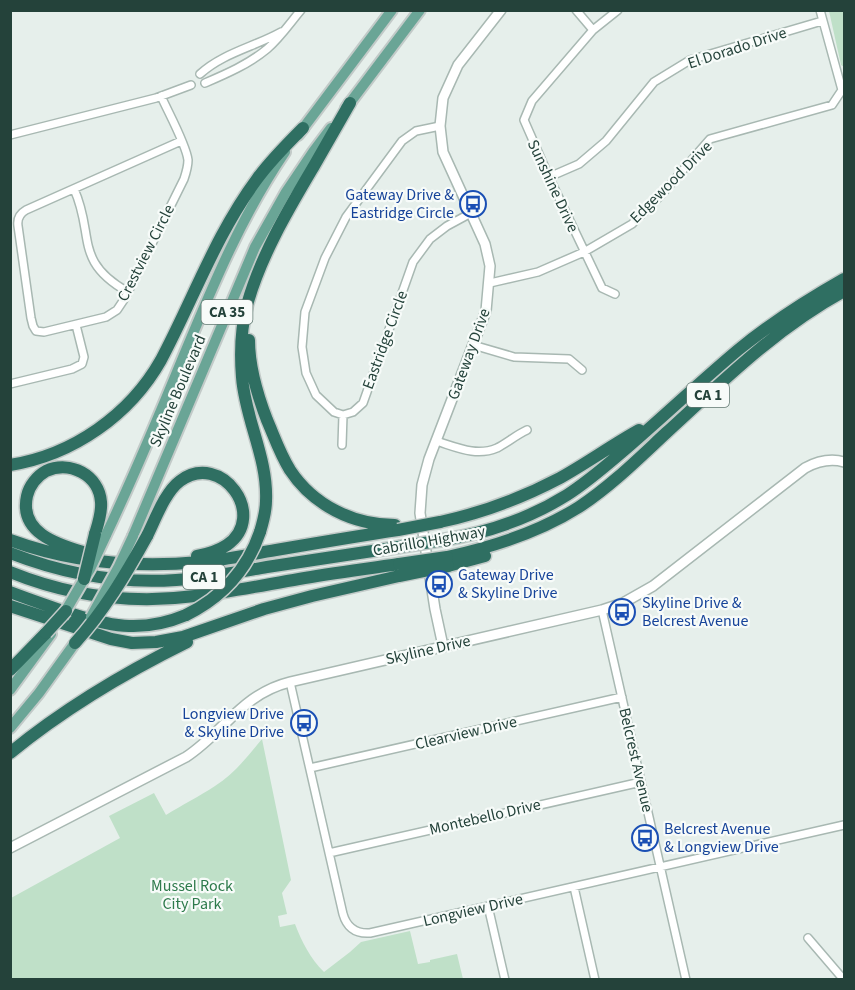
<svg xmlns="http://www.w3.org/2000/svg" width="855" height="990" font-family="'Source Sans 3',sans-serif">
  <rect width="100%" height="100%" fill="#e6efeb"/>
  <path fill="#bfe0c8" d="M829,11H844V67L841,65Z
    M262,739L291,880L282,893L287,914L278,916L280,927L295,924C302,942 310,958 324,972L350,952L361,942L410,931L418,964L430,962V960L457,954L463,979H11V898L120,838L109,816L154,793L166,815C182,805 200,796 215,786C234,774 248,756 262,739Z"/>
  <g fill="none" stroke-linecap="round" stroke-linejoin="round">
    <defs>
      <path id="minor" d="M576,10L593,30
        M200,74C223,53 254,47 281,32
        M205,83C226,74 249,64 267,49C280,38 290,23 301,10
        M161,96C168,112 186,144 188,160C188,167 186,173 184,179L125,298L117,310L106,317L44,332L36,331L33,326L31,318L18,226C17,219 19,214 26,210L181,141
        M440,126L416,131L402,141L346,217L325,258L305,312L302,347L306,373L316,395L334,412L343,415L353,412L363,403L413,262L430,239L447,226L471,213
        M10,135L156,98L191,85
        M549,177L579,164L606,141L654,82L690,60L822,21
        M74,189C95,235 73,261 128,292
        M490,283L538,272L584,252L632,224L662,194L710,139L832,105L842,90L820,10
        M615,294L602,288L549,177L524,120L532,101L593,30L618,10
        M473,345L514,357L569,359L582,370
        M10,384L72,369L82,364L84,357L76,325
        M436,441C456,447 476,457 497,448C507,443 516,435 527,430
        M342,445L343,415
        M602,610L686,980
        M290,682L343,914C347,928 356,934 370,933L844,825
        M310,768L622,697
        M329,853L641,782
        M574,887L595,980
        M488,906L505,980
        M808,938L844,980"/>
      <path id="tertiary" d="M443,646L435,609L420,513L422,485L429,459L486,311L490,266L485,244L443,152L440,126L443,98L458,65L501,10
        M10,848L186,757C225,731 242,694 290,682L602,610L623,603L653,586L805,468C818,461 830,458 844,462"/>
      <path id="primary" d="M346,108L420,10
        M298,135L392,10
        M106,535C134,476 159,416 184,355C213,285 242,215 285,152
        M133,536L255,247L286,192L313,152L331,128
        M10,690L51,634
        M10,728L39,693L75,643"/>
      <path id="motorway" d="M249,340C249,368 257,394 267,420C274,436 280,454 290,470C313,505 353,525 395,525
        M10,465C73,455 130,415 161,360C193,300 216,234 257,179C270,161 287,144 303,128
        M440,522C482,513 522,498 560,478C587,463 612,445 639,430
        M260,532C263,522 266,512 266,501C268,458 245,419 242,377C240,353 241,328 247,305C261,255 288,210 314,166C326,145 338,124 350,103
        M147,536C155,520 165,492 180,481C221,450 269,516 227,545C218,551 208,554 197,556
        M10,540C70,562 136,568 200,562C225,560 251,554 276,550C317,543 358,536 398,530
        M443,540C487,533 530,518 567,495C589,481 608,464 628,447C665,415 701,381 738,350C771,323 807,300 844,279
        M83,552C56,544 19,532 27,496C29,486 37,476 46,471C70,460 99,475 101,502C102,513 98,524 95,534
        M10,553C64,574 119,584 176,580C207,578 237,572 267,567C311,560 355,554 399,547
        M447,557C493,547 538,533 579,507C611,486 638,459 666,433C724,380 775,329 844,291
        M448,566L485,556
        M10,572C69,596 133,604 195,596C230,592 264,585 299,579C332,573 366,569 399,564
        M10,592C28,599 46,605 63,611C107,626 141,634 186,615
        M10,606L111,639L132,643L156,642L183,637L264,609L312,596L399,576
        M10,670L46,633
        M10,753C65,708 124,673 187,642"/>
    </defs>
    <use href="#minor" stroke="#a8b8b2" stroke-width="10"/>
    <use href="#tertiary" stroke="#a8b8b2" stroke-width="12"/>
    <use href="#primary" stroke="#c2cac8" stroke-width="14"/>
    <use href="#motorway" stroke="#c2cac8" stroke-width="15"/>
    <use href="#minor" stroke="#fff" stroke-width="7"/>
    <use href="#tertiary" stroke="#fff" stroke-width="9"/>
    <use href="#primary" stroke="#6aa596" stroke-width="10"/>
    <use href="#motorway" stroke="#2f6f62" stroke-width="12"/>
    <defs>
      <path id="primary-bridge" d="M62,617L90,569L106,535
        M91,617L118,568L133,536"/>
      <path id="motorway-bridge" d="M398,530L440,522
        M399,547L443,540
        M399,564L447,557
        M399,576L448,566
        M84,579L95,534
        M186,615C221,598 247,570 260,532
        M46,633L66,611
        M75,643C104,611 126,574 147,536"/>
    </defs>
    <use href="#primary-bridge" stroke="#c2cac8" stroke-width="14" stroke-linecap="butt"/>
    <use href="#motorway-bridge" stroke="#c2cac8" stroke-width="15" stroke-linecap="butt"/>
    <use href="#primary-bridge" stroke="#6aa596" stroke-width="10"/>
    <use href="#motorway-bridge" stroke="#2f6f62" stroke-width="12"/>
  </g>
  <defs>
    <symbol id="bus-ring" viewBox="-11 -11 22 22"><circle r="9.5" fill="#f7fbf9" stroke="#1a4fb4" stroke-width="1.5"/><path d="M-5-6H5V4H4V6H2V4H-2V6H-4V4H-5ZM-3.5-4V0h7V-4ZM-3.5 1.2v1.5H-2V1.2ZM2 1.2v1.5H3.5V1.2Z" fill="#1a4fb4"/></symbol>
  </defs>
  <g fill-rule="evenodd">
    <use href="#bus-ring" x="458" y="189" width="30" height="30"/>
    <use href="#bus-ring" x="424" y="569" width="30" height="30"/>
    <use href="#bus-ring" x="607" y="597" width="30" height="30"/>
    <use href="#bus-ring" x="289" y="708" width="30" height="30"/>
    <use href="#bus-ring" x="630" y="823" width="30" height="30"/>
  </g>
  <g text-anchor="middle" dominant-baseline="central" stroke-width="4.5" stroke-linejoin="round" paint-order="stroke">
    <g fill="#f7fbf9" stroke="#637a73" stroke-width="1.5">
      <rect x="201.5" y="300" width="51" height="24" rx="4.5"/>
      <rect x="687" y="383" width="42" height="24" rx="4.5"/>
      <rect x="183" y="565" width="42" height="24" rx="4.5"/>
    </g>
    <g font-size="15" font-weight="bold" fill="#24423a">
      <text x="227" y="312">CA 35</text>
      <text x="708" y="395">CA 1</text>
      <text x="204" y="577">CA 1</text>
    </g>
    <g font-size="16" fill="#24423a" stroke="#f7fbf9">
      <text transform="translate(737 48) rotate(-18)">El Dorado Drive</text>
      <text transform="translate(671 182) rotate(-45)">Edgewood Drive</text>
      <text transform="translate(553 186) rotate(65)">Sunshine Drive</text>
      <text transform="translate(146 253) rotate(-63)">Crestview Circle</text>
      <text transform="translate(385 340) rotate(-70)">Eastridge Circle</text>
      <text transform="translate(469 354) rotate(-70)">Gateway Drive</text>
      <text transform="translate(178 391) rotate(-67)">Skyline Boulevard</text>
      <text transform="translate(429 541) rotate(-10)">Cabrillo Highway</text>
      <text transform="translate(428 650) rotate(-13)">Skyline Drive</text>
      <text transform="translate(466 733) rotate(-13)">Clearview Drive</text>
      <text transform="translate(636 760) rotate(77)">Belcrest Avenue</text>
      <text transform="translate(485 817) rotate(-13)">Montebello Drive</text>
      <text transform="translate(473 910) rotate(-13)">Longview Drive</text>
    </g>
    <g font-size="16" fill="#164399" stroke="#f7fbf9" text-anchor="start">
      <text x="454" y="195" text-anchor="end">Gateway Drive &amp;<tspan x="454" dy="18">Eastridge Circle</tspan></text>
      <text x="458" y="575">Gateway Drive<tspan x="458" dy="18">&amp; Skyline Drive</tspan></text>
      <text x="642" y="603">Skyline Drive &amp;<tspan x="642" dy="18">Belcrest Avenue</tspan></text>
      <text x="284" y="714" text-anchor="end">Longview Drive<tspan x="284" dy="18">&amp; Skyline Drive</tspan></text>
      <text x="664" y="829">Belcrest Avenue<tspan x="664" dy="18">&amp; Longview Drive</tspan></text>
    </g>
    <g font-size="16" fill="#2d7a4b" stroke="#f7fbf9">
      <text x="192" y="886">Mussel Rock<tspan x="192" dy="18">City Park</tspan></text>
    </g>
  </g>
  <rect width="855" height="990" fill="none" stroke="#24423a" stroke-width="24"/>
</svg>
